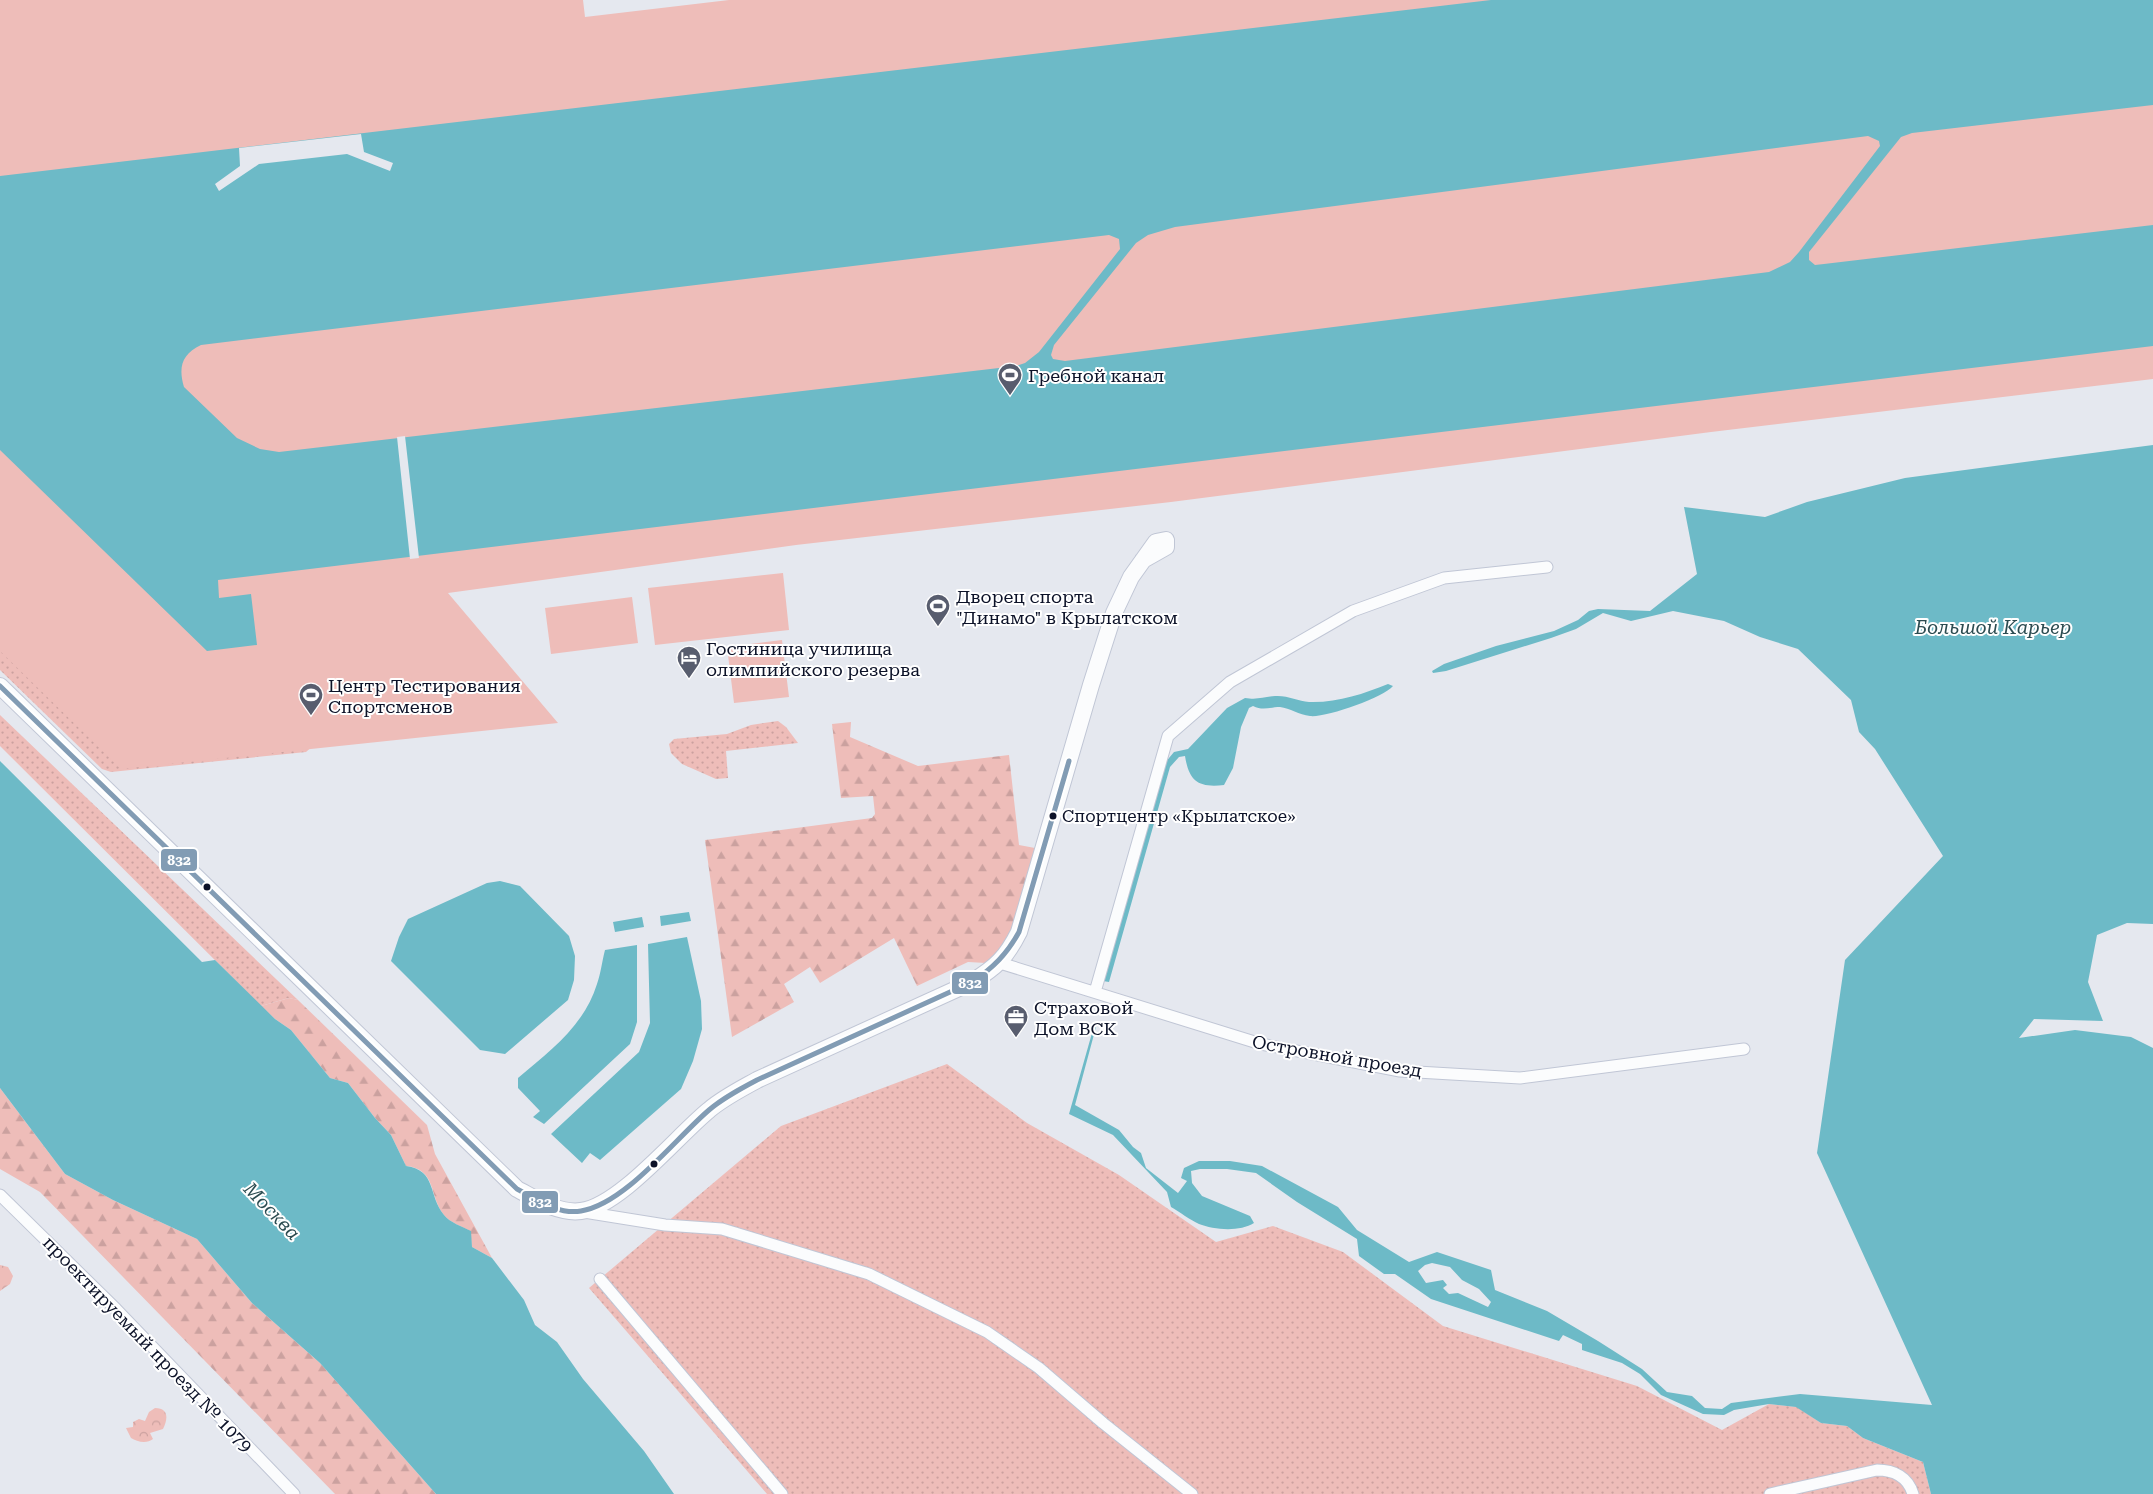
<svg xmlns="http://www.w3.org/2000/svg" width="2153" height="1494" font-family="'Roboto Serif',serif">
  <defs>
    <pattern id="grass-dots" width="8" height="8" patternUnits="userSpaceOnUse" patternTransform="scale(1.25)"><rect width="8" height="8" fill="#eebdb9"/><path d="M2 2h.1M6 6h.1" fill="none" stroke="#cba19f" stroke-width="1.8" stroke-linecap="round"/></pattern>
    <pattern id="forest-firs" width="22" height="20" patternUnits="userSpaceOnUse" patternTransform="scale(1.25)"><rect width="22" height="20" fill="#eebdb9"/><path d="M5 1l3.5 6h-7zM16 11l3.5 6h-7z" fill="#cba19f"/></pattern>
    <pattern id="park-crowns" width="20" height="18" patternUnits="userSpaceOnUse" patternTransform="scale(1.25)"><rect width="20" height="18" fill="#eebdb9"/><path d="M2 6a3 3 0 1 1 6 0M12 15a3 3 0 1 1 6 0" fill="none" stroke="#cba19f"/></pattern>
  </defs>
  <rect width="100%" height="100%" fill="#e5e8ef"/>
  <path fill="url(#grass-dots)" d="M0,595L315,744L306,752L111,772L102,769L0,670Z
    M0,715L298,1000L289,998L261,1006L0,746Z
    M778,721L786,727L798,743L726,751L728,778L716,779L682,764L671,753L669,744L674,739L727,734L751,725Z
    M947,1064L1027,1123L1119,1175L1216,1242L1273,1226L1343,1252L1443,1326L1637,1386L1722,1430L1769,1404L1797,1407L1821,1423L1847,1426L1863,1438L1923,1462L1931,1494H767L589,1288L781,1126Z"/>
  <path fill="url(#forest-firs)" d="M851,722L850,737L918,766L1009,755L1019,845L1035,848L1011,933L998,953L986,963L968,962L917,986L894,938L820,983L810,967L784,984L794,1002L732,1037L705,840L872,818L875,814L873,796L841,798L832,724Z
    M289,998L298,1000L427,1125L435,1154L492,1258L472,1247L470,1231C463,1227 449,1222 444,1215C429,1197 437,1169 406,1166L391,1135L375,1118L348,1083L330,1078L291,1030L275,1019L261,1006Z
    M0,1088L65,1174L113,1200L197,1239L252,1303L320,1363L436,1494H335L40,1192L0,1169Z"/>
  <path fill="url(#park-crowns)" d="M0,1265L8,1267L13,1276L10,1284L0,1291Z
    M155,1408C169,1408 168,1419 163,1429L150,1433L153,1439C147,1444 137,1442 131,1438L126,1428L133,1427V1422L139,1419L145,1421L149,1412Z"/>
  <path fill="#eebdb9" d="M0,0H583L585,17L729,0H2153V379L1711,432L1171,502L796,545L448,593L558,723L121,769L0,651Z
    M783,573L789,630L655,645L648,588Z
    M632,597L638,643L551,654L545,608Z
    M782,640L789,697L734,703L727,647Z"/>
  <path fill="#6dbac7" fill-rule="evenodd" d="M1491,0H2153V105L1912,133L1901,137L1809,252V260L1815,265L1824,264L2153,225V346L218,580L219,598L251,594L257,645L207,651L0,450V176ZM1868,136L1879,141L1880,146L1799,252L1790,262L1769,272L1065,361L1053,359L1051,355L1054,345L1136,243L1148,235L1175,227ZM1109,235L1119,239L1120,249L1039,352L1025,363L1016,366L279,452L260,449L237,438L184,387C178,367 182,354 201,345Z
    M2153,445V924L2127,923L2097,935L2088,982L2103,1021L2034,1019L2019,1038L2075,1030L2131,1037L2153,1048V1494H1931L1923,1462L1863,1438L1847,1426L1821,1423L1796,1407L1769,1404L1734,1410L1724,1415L1703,1414L1661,1395L1640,1374L1622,1363L1582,1350V1344L1563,1335L1559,1341L1431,1299L1395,1274H1384L1359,1256L1357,1239L1297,1202L1256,1173L1227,1169H1200L1191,1171L1192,1183L1202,1196L1250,1216L1254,1223C1240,1232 1214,1230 1199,1224C1190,1220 1180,1212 1171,1207L1167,1192L1113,1135L1069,1114L1094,1026L1096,1027L1075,1105L1119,1130L1133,1147L1141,1153L1146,1168L1178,1193L1187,1181L1181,1178L1184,1168L1199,1161H1230L1262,1166L1338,1207L1357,1230L1409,1262L1437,1252L1491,1270L1495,1290L1547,1311L1598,1341L1642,1369L1667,1392L1692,1396L1705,1408L1722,1409L1731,1403L1800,1394L1932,1405L1817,1153L1845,960L1943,856L1875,749L1859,732L1851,700L1798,649L1760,637L1724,621L1673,611L1631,621L1603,613L1576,629L1551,638L1446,671L1433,673L1432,671L1444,664L1496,646L1554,631L1578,620L1589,611L1598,609L1650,611L1697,574L1684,507L1765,517L1807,502L1905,478ZM1432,1263L1450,1267L1462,1280L1479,1289L1491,1302L1488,1307L1458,1293L1449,1294L1443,1288L1447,1285L1443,1280L1426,1283L1418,1271L1425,1265Z
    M1388,684L1393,686C1383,698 1325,718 1310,716C1299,715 1290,708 1280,707C1270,707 1263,711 1253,706L1249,708L1241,727L1233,768L1224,785C1198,788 1189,781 1185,756L1179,757L1170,767L1109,982L1103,981L1164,764L1174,752L1188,749L1227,708L1245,698C1258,700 1263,697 1275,696C1287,695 1298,701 1309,702C1337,703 1363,694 1388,684Z
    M0,761L202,962L215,960L275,1019L291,1030L330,1078L348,1083L375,1118L391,1135L406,1166C437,1170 428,1196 444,1215C449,1222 463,1227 471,1231L472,1247L492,1258L524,1300L535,1325L557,1342L583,1379L644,1451L674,1494H436L320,1363L252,1303L197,1239L113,1200L65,1174L0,1088Z
    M500,881L520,886L569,936L575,956L574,980L568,1000L505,1054L480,1050L391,961L399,937L408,919L487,883Z
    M689,912L691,921L661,926L660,916Z
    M642,917L644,927L615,932L613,922Z
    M687,937L701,1001L702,1029L693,1061L681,1089L600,1160L590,1153L582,1163L551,1134L639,1052L650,1023L648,944Z
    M637,945V1022L630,1044L544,1124L533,1117L540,1111L518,1088V1078C550,1051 584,1026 597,984C601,973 602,961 605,950Z"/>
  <path fill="#e5e8ef" d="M361,134L364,152L393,163L390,171L347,154L259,164L219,191L215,184L240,166L239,148Z
    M405,436L419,558L410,559L397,437Z"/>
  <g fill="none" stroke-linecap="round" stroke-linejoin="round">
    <defs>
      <path id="street" d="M1000,963L1261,1044L1400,1071L1520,1078L1744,1049
        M1095,992L1168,736L1230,682L1353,611L1444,578L1547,567
        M0,1195L116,1309L294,1494
        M584,1212L665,1225L722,1229L869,1274L987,1332L1039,1368L1103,1423L1192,1494
        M600,1279L782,1494
        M1770,1494L1877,1470C1894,1470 1908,1477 1913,1494"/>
      <path id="secondary" d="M0,686L517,1189C536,1199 558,1214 581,1211C620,1206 677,1136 709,1110C723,1098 741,1089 757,1080L972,982C996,967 1006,958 1019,932L1091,685L1114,613L1131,577L1156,542L1166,540V547L1143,560"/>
    </defs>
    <use href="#street" stroke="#c0c6d5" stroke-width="13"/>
    <use href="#secondary" stroke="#c0c6d5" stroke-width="18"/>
    <use href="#street" stroke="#fbfcfd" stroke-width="11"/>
    <use href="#secondary" stroke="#fbfcfd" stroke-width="16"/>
    <defs>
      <path id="bus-1" d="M0,686L517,1189C536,1199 558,1215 581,1211C625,1204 675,1139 709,1110C723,1098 740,1089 757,1080L972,982C993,968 1007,954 1019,932L1069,761"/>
    </defs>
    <use href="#bus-1" stroke="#fff" stroke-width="9"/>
    <use href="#bus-1" stroke="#829cb4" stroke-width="5"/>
  </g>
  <defs>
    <symbol id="stadium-pin" viewBox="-11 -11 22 30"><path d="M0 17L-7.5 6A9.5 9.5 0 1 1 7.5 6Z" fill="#585d6e" stroke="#fff"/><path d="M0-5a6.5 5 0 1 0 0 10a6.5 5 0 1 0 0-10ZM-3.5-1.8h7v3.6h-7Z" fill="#fff"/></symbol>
    <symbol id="hotel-pin" viewBox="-11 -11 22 30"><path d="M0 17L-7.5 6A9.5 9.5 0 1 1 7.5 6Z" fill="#585d6e" stroke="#fff"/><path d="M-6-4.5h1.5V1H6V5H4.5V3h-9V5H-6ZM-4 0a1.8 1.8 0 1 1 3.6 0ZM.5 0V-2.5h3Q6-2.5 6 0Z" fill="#fff"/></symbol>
    <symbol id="office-pin" viewBox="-11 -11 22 30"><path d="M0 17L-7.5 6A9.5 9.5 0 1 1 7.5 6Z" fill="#585d6e" stroke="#fff"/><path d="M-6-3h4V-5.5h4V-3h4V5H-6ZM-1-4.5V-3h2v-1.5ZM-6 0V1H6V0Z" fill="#fff"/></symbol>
  </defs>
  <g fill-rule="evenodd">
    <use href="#stadium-pin" x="996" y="361" width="28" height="38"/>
    <use href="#stadium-pin" x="924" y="592" width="28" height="38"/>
    <use href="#hotel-pin" x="675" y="644" width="28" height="38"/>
    <use href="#stadium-pin" x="297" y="681" width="28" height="38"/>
    <use href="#office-pin" x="1002" y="1003" width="28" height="38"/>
  </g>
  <g fill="#0c1228" stroke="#fff" stroke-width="2">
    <circle cx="1053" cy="816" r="4.5"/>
    <circle cx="207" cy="887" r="4.5"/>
    <circle cx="654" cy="1164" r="4.5"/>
  </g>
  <g text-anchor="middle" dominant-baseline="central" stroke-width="4" stroke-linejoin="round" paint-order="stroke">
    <g font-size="17" fill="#0c1228" stroke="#fff" text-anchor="start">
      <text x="1062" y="816">Спортцентр «Крылатское»</text>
    </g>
    <g font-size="18" fill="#0c1228" stroke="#fff" text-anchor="start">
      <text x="1028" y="375">Гребной канал</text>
      <text x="956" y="596">Дворец спорта<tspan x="956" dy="21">"Динамо" в Крылатском</tspan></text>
      <text x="706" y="648">Гостиница училища<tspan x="706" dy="21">олимпийского резерва</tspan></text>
      <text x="328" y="685">Центр Тестирования<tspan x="328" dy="21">Спортсменов</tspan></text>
      <text x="1034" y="1007">Страховой<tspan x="1034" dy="21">Дом ВСК</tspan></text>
    </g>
    <g font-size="18" fill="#0c1228" stroke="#fff">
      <text transform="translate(1337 1056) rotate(10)">Островной проезд</text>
      <text transform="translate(148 1344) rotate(46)">проектируемый проезд № 1079</text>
    </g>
    <g font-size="19" font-style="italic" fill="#2c4c51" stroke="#fff">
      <text x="1993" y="627">Большой Карьер</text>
      <text transform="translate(272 1211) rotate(46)">Москва</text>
    </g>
  </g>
  <g stroke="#fff" stroke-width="2">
    <rect x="160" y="848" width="38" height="24" rx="5" fill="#829cb4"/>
    <rect x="951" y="971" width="38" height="24" rx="5" fill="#829cb4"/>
    <rect x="521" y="1190" width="38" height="24" rx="5" fill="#829cb4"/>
  </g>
  <g font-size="14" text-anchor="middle" font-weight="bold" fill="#fff">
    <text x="179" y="865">832</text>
    <text x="970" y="988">832</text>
    <text x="540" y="1207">832</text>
  </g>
</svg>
